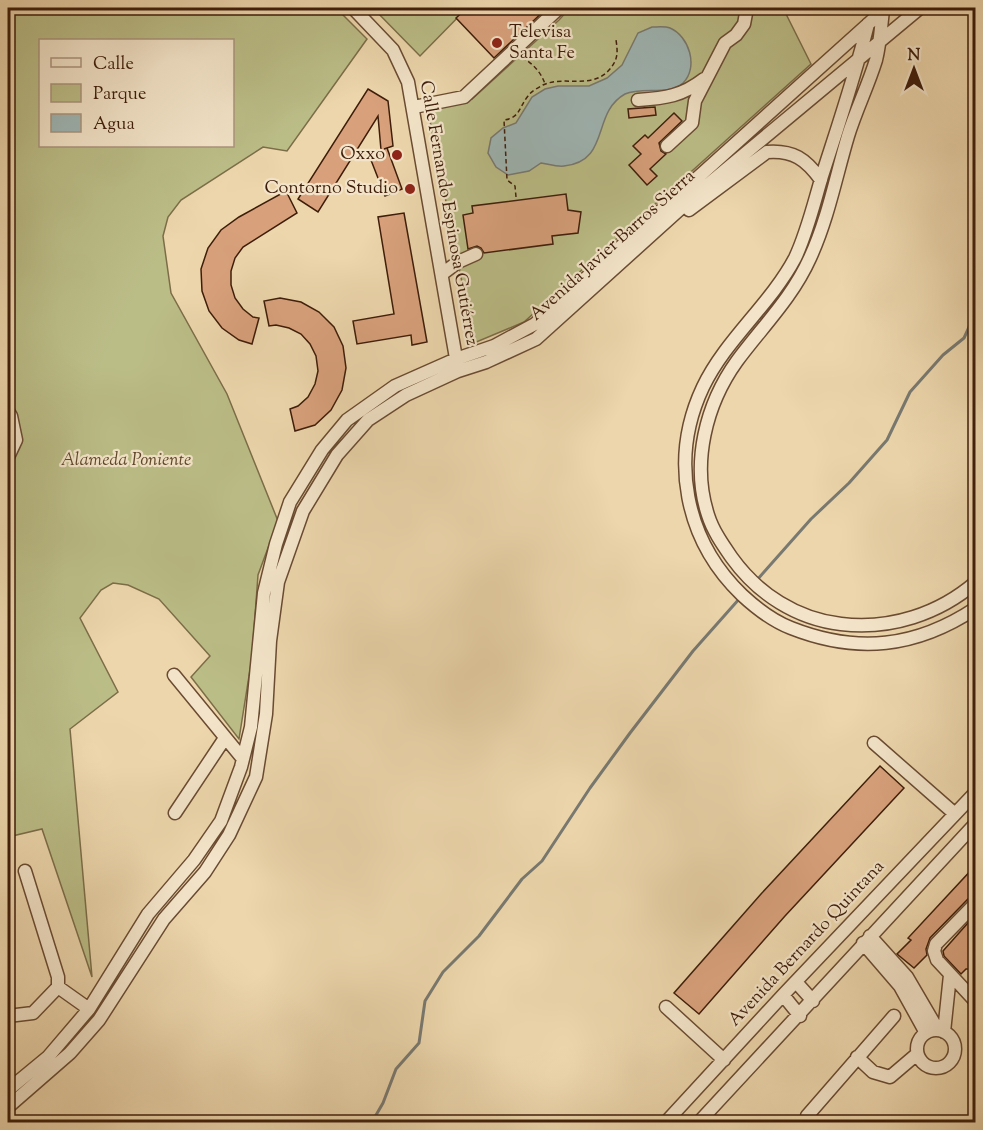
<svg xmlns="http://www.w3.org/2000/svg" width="983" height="1130" font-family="'Sorts Mill Goudy',serif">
  <rect width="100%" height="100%" fill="#edd6ac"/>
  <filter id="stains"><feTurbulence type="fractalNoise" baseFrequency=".00333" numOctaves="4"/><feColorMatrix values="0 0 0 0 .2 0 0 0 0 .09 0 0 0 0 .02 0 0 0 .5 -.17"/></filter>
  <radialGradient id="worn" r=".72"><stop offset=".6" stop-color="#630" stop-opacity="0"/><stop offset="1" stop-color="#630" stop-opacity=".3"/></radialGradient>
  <path fill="#bbbd87" stroke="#7c6d48" stroke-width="1.5" fill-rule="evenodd" d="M8,8H336L367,39L287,151L263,147L181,200L168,217L163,236L171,293L227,394L278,521L258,575L252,657L239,739L191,677L210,656L159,599L128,585L113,583L101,590L80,618L118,692L70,729L92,977L42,829L8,837ZM40,40H232V146H40Z
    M373,8H419L423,12L427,8H467L420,56Z
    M570,8H783L811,64L524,322L474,343L428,111L472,99L559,20Z"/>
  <path fill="#9eb6b5" stroke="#787971" stroke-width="1.5" d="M652,27C658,27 665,26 670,28C689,36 699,67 683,83C669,96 642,86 625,94C591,113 611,161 564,166C557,167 548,164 541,163L529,171L508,175L496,167L488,153L491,138L503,128L516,123L532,97L545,89L558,86H589L607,78L622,65L638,33Z"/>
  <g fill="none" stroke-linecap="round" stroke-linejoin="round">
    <path stroke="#787971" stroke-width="3" d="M757,580L811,519L849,483L887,440L910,392L943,355L964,338L976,312
      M372,1122L383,1103L396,1069L419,1043L425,1001L443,972L479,936L522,879L542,861L590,788L630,733L693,651L740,598"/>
  </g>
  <path fill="#d8a17c" stroke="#3e1d0a" stroke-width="1.5" d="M467,8H547L494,58L456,18Z
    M368,89L388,101L393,146L384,149L387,148L402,189L385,196L369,155L381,150L378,116L318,212L298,199Z
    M655,107L656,115L629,118L628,109Z
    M674,113L682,121L659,143L661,151L666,154L650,169L657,176L647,185L629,165L641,154L633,146L645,135L648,138Z
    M286,191L297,213L243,247L235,258L231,271V285L235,298L243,309L253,317L259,318L252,344L239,340L222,328L209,311L202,291L201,269L208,248L221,230L239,217Z
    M566,194L568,210L581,212L578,233L552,236L553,244L484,253L481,248L477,246L468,249L463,215L473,213L472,206Z
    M404,213L427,342L412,345L411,335L357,344L353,321L394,314L378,217Z
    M280,298L301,302L319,312L334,327L343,346L346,368L342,390L331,410L315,425L295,431L290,409L298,406L308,397L315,384L318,371L316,356L310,344L301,334L289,328L276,325L269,326L264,301Z
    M880,766L904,788L785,916L699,1014L674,993L761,894Z
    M975,866V895L970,897L930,938L926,949L927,955L914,968L897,954L911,940L908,938Z
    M975,915V967L973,969H966L961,974L944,956L943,951Z"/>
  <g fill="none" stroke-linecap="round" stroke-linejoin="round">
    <defs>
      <path id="minor" d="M353,8L393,50L408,82L457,364
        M883,10C881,27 880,44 876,60C868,86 856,110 848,136C836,176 828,219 810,258C792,298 763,326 737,361C706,404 691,463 708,515C713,531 723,545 732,558C758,594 797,619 841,624C890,630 939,614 976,582
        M868,24C855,76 838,126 822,176C814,203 807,233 795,258C770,305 726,339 703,387C669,459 685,540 742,595C756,608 773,621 791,628C857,654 916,648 976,608
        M638,100C666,98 682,96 704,79
        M414,107L464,97L559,8
        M667,146L692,123L695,101L725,43L736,35L744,24L747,8
        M689,210L767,152C793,150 806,159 821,180
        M442,274L458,262L476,254
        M8,411L11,416L16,440L8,457
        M174,675L243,759
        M874,743L955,814
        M175,813L225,738
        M976,903L936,944L934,951L937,960L976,1002
        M870,936L907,977L938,1030
        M863,943L900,986L926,1033
        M796,982L813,1001
        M58,987L89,1009
        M783,995L800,1016
        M666,1007L724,1060
        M8,1016L33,1013L58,987V977L25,871
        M917 1049a19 19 0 1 1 38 0a19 19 0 1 1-38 0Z
        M944,1032L950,975
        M857,1057L873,1072L890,1077L917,1054
        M8,1090L48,1057L89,1009L148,914L194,860L221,821L241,767L251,727L264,593L276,544L290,502L322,450L347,420L395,386L456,359L494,346L535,324L886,8
        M8,1107L70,1053L99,1020L164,919L205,872L229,835L256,777L266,714L270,641L278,582L303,511L337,455L368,420L406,395L458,371L486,362L536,339L700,191L920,8
        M807,1116L894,1016
        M666,1122L783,995L976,792
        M699,1122L976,823"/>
    </defs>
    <use href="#minor" stroke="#6a4b32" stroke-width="15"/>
    <path stroke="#3e1d0a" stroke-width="1.5" stroke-dasharray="4.5 3" stroke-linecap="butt" d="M522,57C533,64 541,72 545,84
      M516,197L515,186L507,180L504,120C520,118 519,107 528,96C531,91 538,88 543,85C564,75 591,90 609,70C618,60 618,53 616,40"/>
    <use href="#minor" stroke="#f3e4c9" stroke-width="12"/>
  </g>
  <g fill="#8f2418" stroke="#f3e4c9" stroke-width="2">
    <circle cx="497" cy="43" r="6"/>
    <circle cx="397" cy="155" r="6"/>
    <circle cx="410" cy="189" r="6"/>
  </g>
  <g text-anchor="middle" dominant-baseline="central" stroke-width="4.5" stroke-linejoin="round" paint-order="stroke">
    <g font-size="18" fill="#3e1d0a" stroke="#f3e4c9" text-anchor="end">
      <text x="509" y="33" text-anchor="start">Televisa<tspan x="509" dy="21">Santa Fe</tspan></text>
      <text x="385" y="155">Oxxo</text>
      <text x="398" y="189">Contorno Studio</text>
    </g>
    <g font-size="18" fill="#3e1d0a" stroke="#f3e4c9">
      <text transform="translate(448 213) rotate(80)">Calle Fernando Espinosa Gutiérrez</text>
      <text transform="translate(613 246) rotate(-42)">Avenida Javier Barros Sierra</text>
      <text transform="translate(807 944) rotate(-47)">Avenida Bernardo Quintana</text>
    </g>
    <g font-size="18" font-style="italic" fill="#5d4529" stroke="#f3e4c9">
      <text x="126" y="461">Alameda Poniente</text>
    </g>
  </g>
  <rect width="983" height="1130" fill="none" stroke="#edd6ac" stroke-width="30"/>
  <rect x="9" y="9" width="965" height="1112" fill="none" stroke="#3e1d0a" stroke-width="3"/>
  <rect x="15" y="15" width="953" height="1100" fill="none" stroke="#3e1d0a" stroke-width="1.5"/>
  <rect x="39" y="39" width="195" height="108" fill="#f3e4c9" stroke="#ab947d" stroke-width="1.5"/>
  <rect x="51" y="58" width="30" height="9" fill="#f3e4c9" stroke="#ab947d" stroke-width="1.5"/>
  <text x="93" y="69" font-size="18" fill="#3e1d0a">Calle</text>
  <rect x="51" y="84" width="30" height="18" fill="#bbbd87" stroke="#ab947d" stroke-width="1.5"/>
  <text x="93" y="99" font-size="18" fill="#3e1d0a">Parque</text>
  <rect x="51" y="114" width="30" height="18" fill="#9eb6b5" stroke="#ab947d" stroke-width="1.5"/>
  <text x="93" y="129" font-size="18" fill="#3e1d0a">Agua</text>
  <g transform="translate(914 69)" stroke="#f3e4c9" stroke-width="4.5" paint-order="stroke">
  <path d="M0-4.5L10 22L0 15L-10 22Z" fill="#3e1d0a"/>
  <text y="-9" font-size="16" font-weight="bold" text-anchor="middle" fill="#3e1d0a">N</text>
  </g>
  <rect width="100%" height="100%" filter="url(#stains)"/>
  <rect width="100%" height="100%" fill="url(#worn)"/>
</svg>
